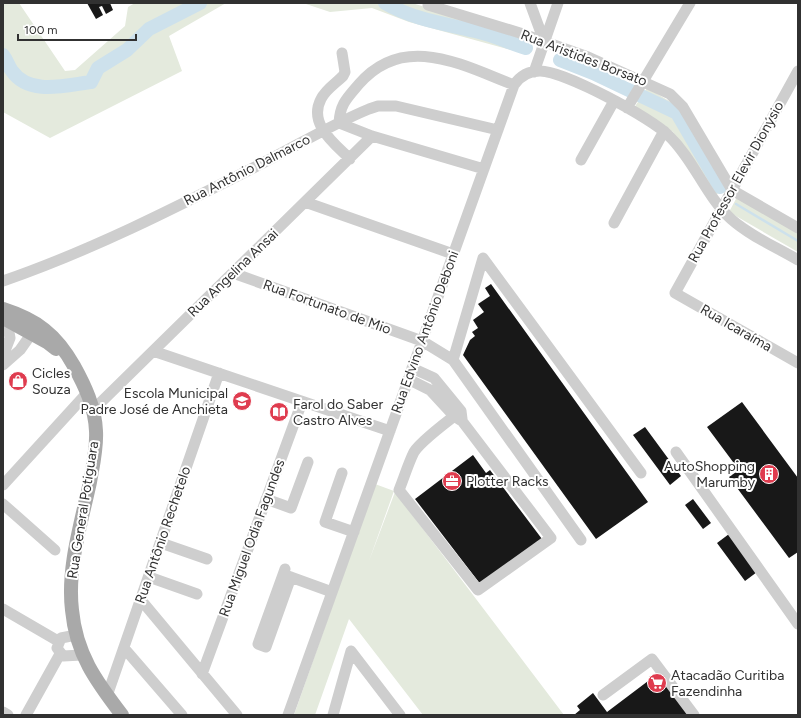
<svg xmlns="http://www.w3.org/2000/svg" width="801" height="718" font-family="Figtree,sans-serif">
  <rect width="100%" height="100%" fill="#fff"/>
  <path fill="#e4eadd" d="M3,3H19L65,71L75,70L125,26L128,7L135,3H226L169,36L182,71L50,138L3,112Z
    M303,3H412L519,36L511,50L409,22L372,8L330,12Z
    M647,88L676,105L725,182L716,196L673,132L634,108Z
    M737,197L798,233V252L729,212Z
    M375,484L394,491L369,561L395,492L564,715H423L349,619L315,715H294Z"/>
  <g fill="none" stroke-linecap="round" stroke-linejoin="round">
    <path stroke="#cde1ec" stroke-width="2.5" d="M736,204L798,241"/>
    <path stroke="#cde1ec" stroke-width="14" d="M385,3C414,20 447,24 479,32C495,36 510,43 526,48
      M3,55C7,60 8,66 12,71C29,96 66,85 91,82L98,68L127,50L149,29L200,3
      M560,60L593,73L677,113L720,187"/>
  </g>
  <path fill="#181818" d="M87,3H110L113,10L106,14L102,6L99,7L103,15L96,19Z
    M491,284L648,502L596,539L463,355L470,340L475,336L472,332L478,328L473,320L484,312L478,304L490,296L485,288Z
    M742,402L798,478V552L789,558L729,477L739,470L707,427Z
    M645,427L681,476L670,485L633,435Z
    M473,455L486,473L490,470L542,539L481,585L415,499Z
    M693,499L711,523L703,529L685,505Z
    M729,534L757,572L745,581L717,543Z
    M660,672L693,715H574L580,710L577,706L593,693L607,712Z"/>
  <g fill="none" stroke-linecap="round" stroke-linejoin="round">
    <path stroke="#cecece" stroke-width="11" d="M530,3L544,41
      M428,5L520,33L588,57L670,94L683,107L732,190L798,228
      M342,53L345,72L343,76C336,83 325,90 321,99C308,124 334,143 350,159
      M798,71L675,293L798,363
      M534,72L558,3
      M627,108L690,3
      M339,123C340,104 347,98 359,84C404,32 462,65 514,85
      M339,123L372,136L484,169
      M581,160L614,101
      M305,202L453,254
      M614,223L664,131
      M233,273L422,341L453,360L483,258L641,473
      M3,281C90,251 173,209 255,167C293,148 330,125 369,109L378,106H396L498,130
      M153,351L390,431
      M3,356L10,338L7,321
      M453,360L581,540
      M3,365L20,350L32,333
      M412,368L434,378L461,411L462,419
      M408,379L430,390L454,416L462,421L551,538L478,590L399,490C404,478 408,464 414,452C421,441 449,420 461,411
      M93,410L372,136
      M676,452L798,624
      M342,473L325,522L354,532
      M3,485L88,392
      M266,499L291,508L308,462
      M3,504L55,550
      M161,543L207,559
      M285,569L258,644L266,647L291,577
      M285,575L332,592
      M149,577L197,594
      M141,600L237,715
      M3,609L58,641
      M76,635L61,638L57,648L63,656L82,655
      M124,648L182,715
      M351,651L400,715
      M202,674L302,402
      M603,695L652,659L694,715
      M107,696L219,373
      M3,712L8,715
      M26,715L60,654
      M288,715L514,85C520,76 528,71 540,71C564,71 652,118 669,136C694,160 705,195 731,219C750,236 776,247 798,260
      M333,715L351,651"/>
    <path stroke="#a9a9a9" stroke-width="14" d="M3,309C37,320 56,334 74,366C85,386 95,407 96,431C97,448 93,465 90,482C81,524 67,568 72,610C76,654 96,681 122,715
      M3,318L47,342L56,349"/>
  </g>
  <defs>
    <symbol id="shop-disc" viewBox="-11 -11 22 22"><circle r="9.5" fill="#df3c4f" stroke="#fff"/><path d="M-5-2.5h2.3a2.7 3.5 0 0 1 5.4 0H5L5.5 6h-11ZM-1.5-2.5h3a1.5 2.3 0 0 0-3 0Z" fill="#fff"/></symbol>
    <symbol id="school-disc" viewBox="-11 -11 22 22"><circle r="9.5" fill="#df3c4f" stroke="#fff"/><path d="M0-5L7-2L0 1L-7-2ZM-4 1L0 2.5L4 1V4Q0 6-4 4Z" fill="#fff"/></symbol>
    <symbol id="library-disc" viewBox="-11 -11 22 22"><circle r="9.5" fill="#df3c4f" stroke="#fff"/><path d="M-6-4Q-3-5.5-.7-3.5V5Q-3 3-6 4ZM6-4Q3-5.5 .7-3.5V5Q3 3 6 4Z" fill="#fff"/></symbol>
    <symbol id="building-disc" viewBox="-11 -11 22 22"><circle r="9.5" fill="#df3c4f" stroke="#fff"/><path d="M-4-6H4V6H1V3H-1V6H-4ZM-2.5-4.3h1.7v1.8h-1.7ZM.8-4.3h1.7v1.8H.8ZM-2.5-1h1.7V.8h-1.7ZM.8-1h1.7V.8H.8Z" fill="#fff"/></symbol>
    <symbol id="office-disc" viewBox="-11 -11 22 22"><circle r="9.5" fill="#df3c4f" stroke="#fff"/><path d="M-6-3h4V-5.5h4V-3h4V5H-6ZM-1-4.5V-3h2v-1.5ZM-6 0V1H6V0Z" fill="#fff"/></symbol>
    <symbol id="supermarket-disc" viewBox="-11 -11 22 22"><circle r="9.5" fill="#df3c4f" stroke="#fff"/><path d="M-6-5.5h2.5l.6 2H6L4.5 2H-2.5L-4.4-4H-6ZM-1.5 3.2a1.3 1.3 0 1 0 .1 0ZM3 3.2a1.3 1.3 0 1 0 .1 0Z" fill="#fff"/></symbol>
  </defs>
  <g fill-rule="evenodd">
    <use href="#shop-disc" x="7" y="370" width="22" height="22"/>
    <use href="#school-disc" x="231" y="390" width="22" height="22"/>
    <use href="#library-disc" x="268" y="401" width="22" height="22"/>
    <use href="#building-disc" x="758" y="463" width="22" height="22"/>
    <use href="#office-disc" x="441" y="470" width="22" height="22"/>
    <use href="#supermarket-disc" x="646" y="672" width="22" height="22"/>
  </g>
  <g text-anchor="middle" dominant-baseline="central" stroke-width="4" stroke-linejoin="round" paint-order="stroke">
    <g font-size="14" fill="#313131" stroke="#fff">
      <text transform="translate(584 58) rotate(21)">Rua Aristides Borsato</text>
      <text transform="translate(247 170) rotate(-27)">Rua Antônio Dalmarco</text>
      <text transform="translate(736 182) rotate(-61)">Rua Professor Elevir Dionýsio</text>
      <text transform="translate(233 273) rotate(-44)">Rua Angelina Ansai</text>
      <text transform="translate(327 307) rotate(20)">Rua Fortunato de Mio</text>
      <text transform="translate(736 328) rotate(30)">Rua Icaraíma</text>
      <text transform="translate(425 332) rotate(-70)">Rua Edvino Antônio Deboni</text>
      <text transform="translate(83 510) rotate(-81)">Rua General Potiguara</text>
      <text transform="translate(163 535) rotate(-71)">Rua Antônio Rechetelo</text>
      <text transform="translate(252 538) rotate(-70)">Rua Miguel Odia Fagundes</text>
    </g>
    <g font-size="14" fill="#313131" stroke="#fff" text-anchor="start">
      <text x="32" y="373">Cicles<tspan x="32" dy="16">Souza</tspan></text>
      <text x="228" y="393" text-anchor="end">Escola Municipal<tspan x="228" dy="16">Padre José de Anchieta</tspan></text>
      <text x="293" y="404">Farol do Saber<tspan x="293" dy="16">Castro Alves</tspan></text>
      <text x="755" y="466" text-anchor="end">AutoShopping<tspan x="755" dy="16">Marumby</tspan></text>
      <text x="466" y="481">Plotter Racks</text>
      <text x="671" y="675">Atacadão Curitiba<tspan x="671" dy="16">Fazendinha</tspan></text>
    </g>
  </g>
  <rect width="801" height="718" fill="none" stroke="#313131" stroke-width="8"/>
  <path d="M18 34v6h118v-6" fill="none" stroke="#313131" stroke-width="2"/>
  <text x="24" y="34" font-size="12" fill="#313131" stroke="#ffffff" stroke-width="3" paint-order="stroke">100 m</text>
</svg>
